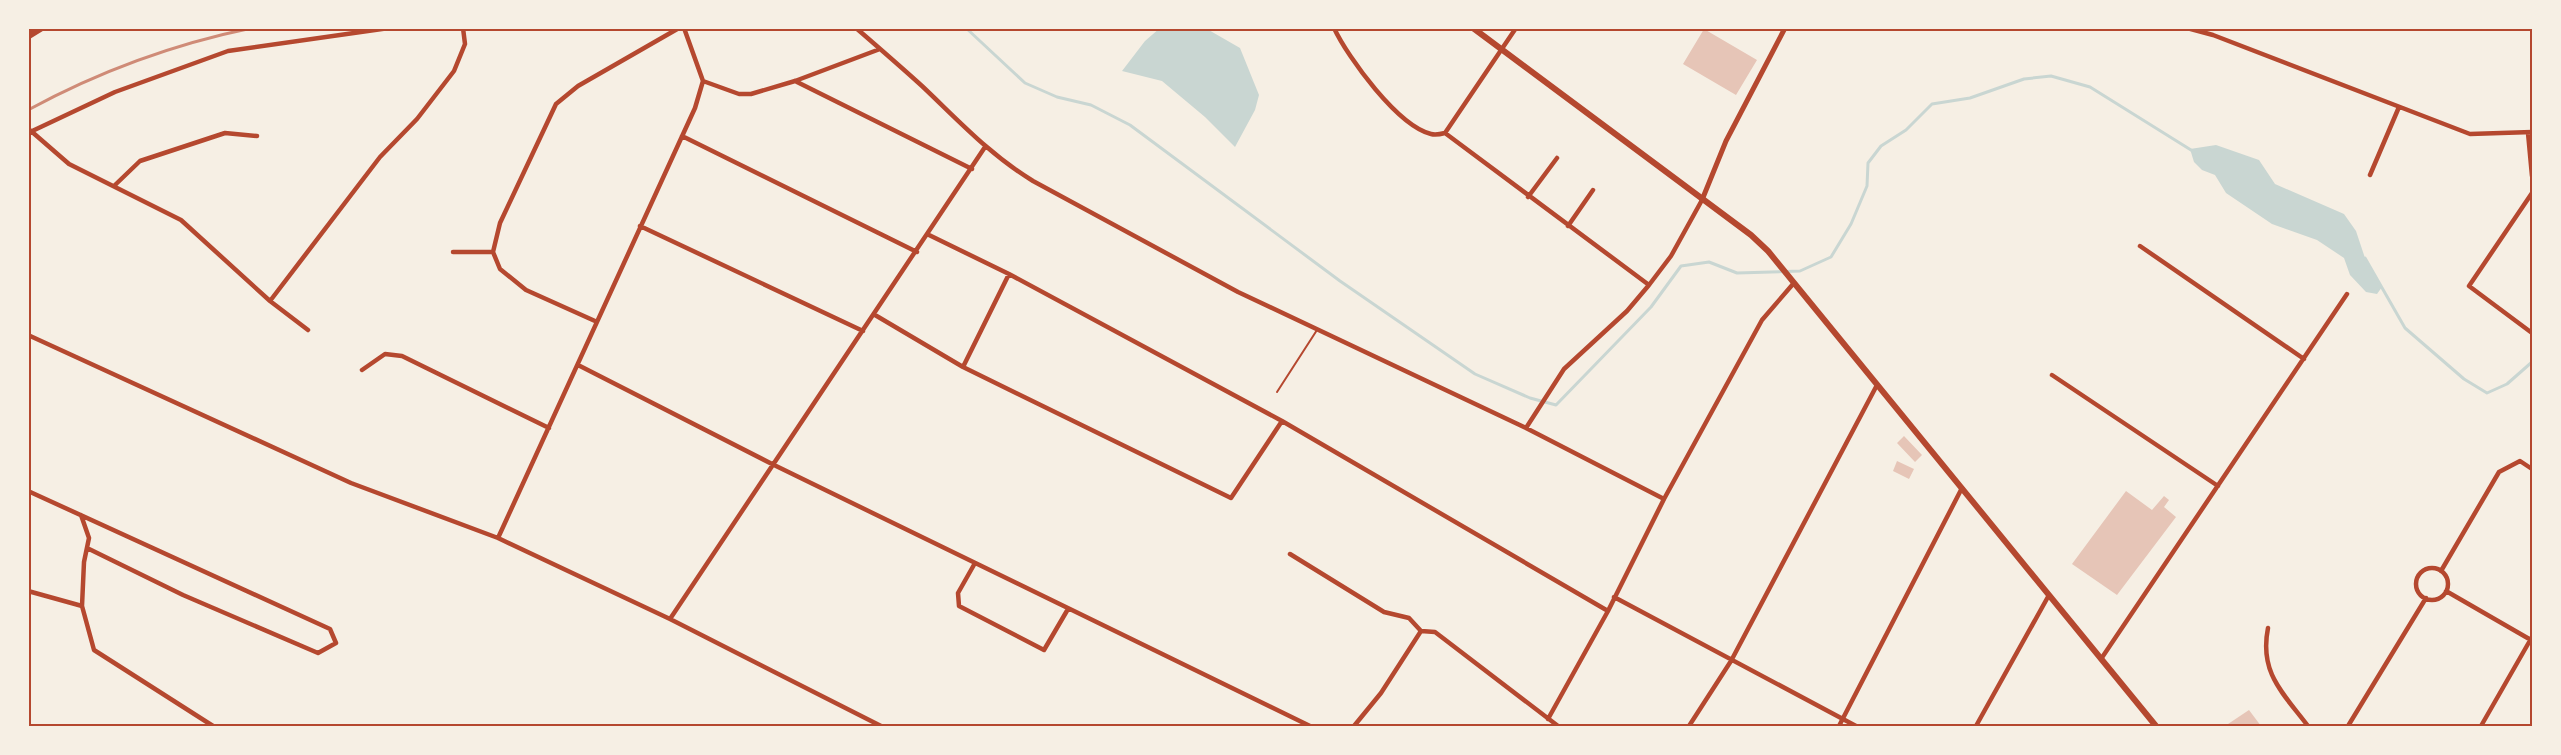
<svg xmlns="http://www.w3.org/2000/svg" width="2561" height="755" font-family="'Asap Condensed',sans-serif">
  <rect width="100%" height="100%" fill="#f6efe4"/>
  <path fill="#c9d6d2" d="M1160,28L1207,29L1240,48L1259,95L1255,110L1235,147L1205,117L1162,81L1122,71L1145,41Z
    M2216,145L2259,160L2275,184L2344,214L2356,231L2365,258L2382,287L2377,294L2366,292L2350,275L2344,258L2317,240L2272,224L2226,193L2215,175L2202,170L2194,162L2190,149Z"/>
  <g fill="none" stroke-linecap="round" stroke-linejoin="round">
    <path stroke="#c9d6d2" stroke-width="3" d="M966,28L1025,83L1057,97L1091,105L1130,125L1340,281L1475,374L1530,398L1556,405L1651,307L1681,266L1709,262L1737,273L1800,271L1831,257L1851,224L1867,186L1868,163L1881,146L1906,130L1932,104L1970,98L2024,79L2051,76L2090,87L2191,150
      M2365,258L2405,328L2464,379L2487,393L2507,384L2532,362"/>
  </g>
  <path fill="#e6c5b7" d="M1704,29L1757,60L1736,95L1683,64Z
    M1904,436L1922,455L1915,462L1897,443Z
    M1897,461L1914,469L1909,479L1893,471Z
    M2126,491L2152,510L2164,496L2169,500L2164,507L2176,517L2117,595L2072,564Z
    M2249,710L2261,726H2225Z"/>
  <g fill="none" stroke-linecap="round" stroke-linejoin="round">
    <path stroke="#b5482f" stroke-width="2" d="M1277,392L1317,330"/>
    <path stroke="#b5482f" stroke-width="4.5" d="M684,28L703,81L739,94H751L795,81L880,49
      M856,28C878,47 900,66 922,86C958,120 990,155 1033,181L1238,292L1526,428L1664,499
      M1334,28C1348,58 1398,126 1431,134C1435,135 1441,134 1445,133
      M2187,28L2213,35L2470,134L2532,132
      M795,81L972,169
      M31,131L69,164L181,220L270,301L308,330
      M28,133L115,92L228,51L389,28
      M1445,133L1649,285
      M1445,133L1516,28
      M2528,133L2532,176
      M682,136L917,252
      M2370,175L2399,107
      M115,185L140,161L225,133L257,136
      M2532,193L2469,286L2532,333
      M1528,197L1557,158
      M640,226L863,331
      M1568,226L1593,190
      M929,235L1009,274L1282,421L1608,611
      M2140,246L2304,359
      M453,252H493
      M270,301L380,157L417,119L454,71L465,44L463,28
      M875,315L963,367L1231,498L1282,421
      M595,321L526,290L500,269L493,252L500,223L556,104L578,86L679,28
      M28,335L351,483L498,538L670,619L881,726
      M578,365L774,465L1310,726
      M963,367L1009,274
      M362,370L385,354L402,356L549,428
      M2052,375L2218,486
      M1526,428L1564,369L1627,311L1649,285L1671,256L1702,200
      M28,491L330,629L336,643L318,653L183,595L87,548
      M81,515L89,538L84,562L82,606L94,650L213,726
      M498,538L695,108L703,81
      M1290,554L1384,612L1409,618L1421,631
      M975,563L958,593L959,606L1044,650L1068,609
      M2416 584a16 16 0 1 1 32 0a16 16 0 1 1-32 0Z
      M2441,571L2499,472L2520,461L2532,469
      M28,591L82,606
      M2446,591L2531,640
      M1614,597L1856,726
      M670,619L985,147
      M2268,628C2259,673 2283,693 2308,726
      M1421,631L1435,632L1558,726
      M2101,659L2347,294
      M1548,719L1608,611L1664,499L1762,320L1793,284
      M1354,726L1381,693L1421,631
      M1689,726L1731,661L1877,385
      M1839,726L1962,488
      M1976,726L2049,595
      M2348,726L2426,598
      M2481,726L2532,637"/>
    <path stroke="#b5482f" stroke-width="5" d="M1702,200L1726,141L1785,28"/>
    <path stroke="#b5482f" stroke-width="6" d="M1473,28L1751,235L1768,251L2156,726"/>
    <path stroke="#b5482f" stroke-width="7" d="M28,36L41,28"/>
    <path stroke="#cf8b77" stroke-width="3" d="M28,110C98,72 174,44 252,28"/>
  </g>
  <rect width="2561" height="755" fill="none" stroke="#f6efe4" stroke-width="60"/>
  <rect x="30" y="30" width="2501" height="695" fill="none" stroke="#b5482f" stroke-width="2"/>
</svg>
